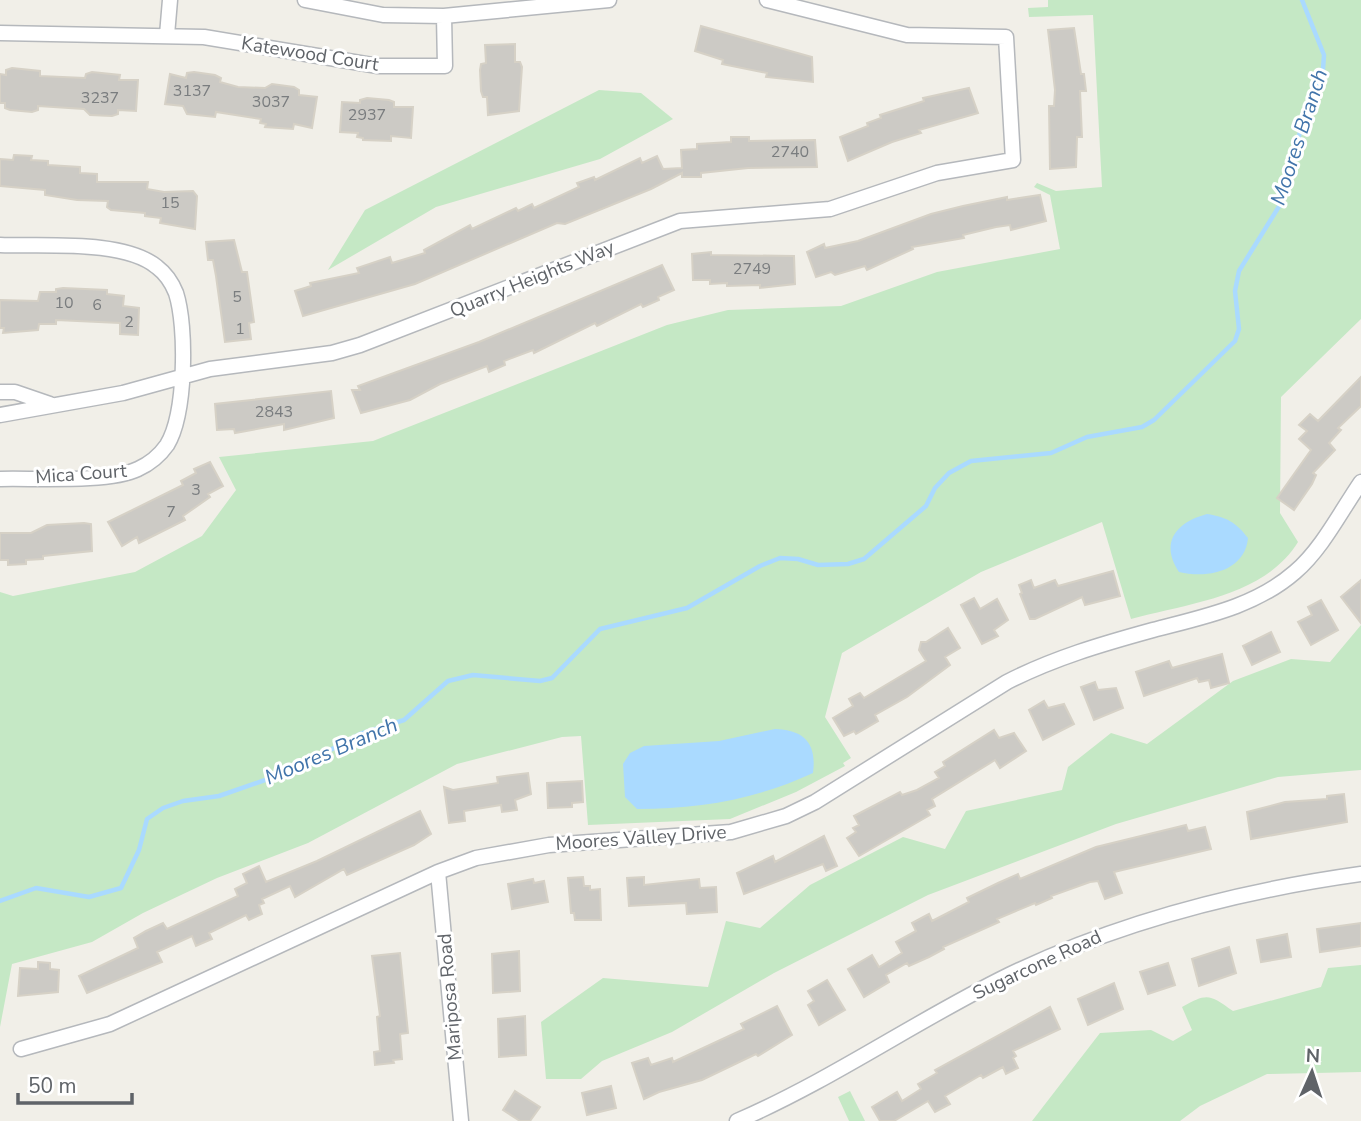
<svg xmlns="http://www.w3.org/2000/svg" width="1361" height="1121" font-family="'Nunito Sans',sans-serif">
  <rect width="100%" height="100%" fill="#f1efe8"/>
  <path fill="#c5e8c5" d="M1048,0H1361V319L1281,397L1280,513L1298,542C1264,597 1188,603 1131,619L1102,522L981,572L842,653L825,717L851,758L843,763L845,766L796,792L730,819L588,825L581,736L562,737L457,764L308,843L217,878L143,913L92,942L12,964L0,1027V592L13,596L135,572L202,536L236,490L219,457L373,441L667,325L728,310L841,306L937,272L1060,249L1050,195L1034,187L1037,183L1056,191L1102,187L1093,15L1029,17L1028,8L1048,7Z
    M599,90L641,93L673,119L600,159L436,207L328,270L365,210Z
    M1361,625V770L1278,777L1116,824L928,895L774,973L672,1032L602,1061L581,1079H546L541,1022L603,978L708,987L726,921L760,928L810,885L903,837L945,849L966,811L1062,790L1068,767L1111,733L1147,744L1233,681L1291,659L1330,662Z
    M1361,965V1072L1267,1074L1200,1106L1180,1121H1032L1100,1033L1151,1030L1173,1041L1192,1030L1182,1007C1208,992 1210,995 1233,1011L1321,987L1328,968Z
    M850,1091L865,1121H849L838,1097Z"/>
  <path fill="#aadaff" d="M1207,514C1226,517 1236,522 1248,538C1245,571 1208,579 1179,572C1159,542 1177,522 1207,514Z
    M775,729C804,730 817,743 813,773C757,799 699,809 637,809L625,797L623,764L630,753L644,746L719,741Z"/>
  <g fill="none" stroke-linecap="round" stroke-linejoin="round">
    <path stroke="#aadaff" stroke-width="4.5" d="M0,901L36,888L89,897L121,888L139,850L147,819L163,808L183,801L219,796L291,771L360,734L404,720L448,681L473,675L540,681L552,678L600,629L687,608L760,566L780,558L798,559L818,565L848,564L864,559L926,506L935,488L949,473L971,461L1051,453L1087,437L1142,427L1154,420L1235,341L1239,329L1235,291L1239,271L1283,200L1301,128L1323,69L1324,55L1302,0"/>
  </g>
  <path fill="#cccac5" stroke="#d6d1c6" stroke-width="2" d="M701,26L812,57L813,82L766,77L767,73L722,64L723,60L695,51Z
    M1074,28L1081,74H1084L1086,91H1080L1082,137H1077L1076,167L1050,169L1049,106H1054L1055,90L1048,30Z
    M515,44V62H520L522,67L519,111L488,115L487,97H483L481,91L480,70L481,64L486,63L485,45Z
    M12,68L40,71V76L85,78L86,74L92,72L120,75L119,80H138L136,111L118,110V114L112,116L90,115L84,109L38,106V110L32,112L10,110L5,108V103H0V74L6,75V70Z
    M194,72L215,75L221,78L220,82L238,87L265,88L272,84L294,87L299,90V95L317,97L312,128L294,124L293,129L265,127L266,124L260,123L261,119L216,112L215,117L187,114L183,106L165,104L170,74L186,78L187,73Z
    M969,88L978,113L919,130L921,133L892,142L848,161L840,137L868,126L867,123L881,118L880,115L924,101L923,98Z
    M367,98L389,100L394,102V107H413L411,138L391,136V141L363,140V138L357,137L358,133L340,132L342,102L360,103V100Z
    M731,137H749V141L815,140L817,167L748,168L701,173V177H682V173L651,189L565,224L557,223L415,284L303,316L295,291L311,286L310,283L359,273L357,268L390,257L392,263L425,253L424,250L470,225L472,229L516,208L518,211L532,204L534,208L579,187L577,183L594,177L595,180L640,158L642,163L657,156L663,169L682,168L681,150L697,149V144L731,142Z
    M14,155L32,156L31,160L48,161V165L80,167V173L97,174V182H148L147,189L164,192L193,191L197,196L195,229L160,223L161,218L145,216V213L111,210L107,207L108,201L77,200L45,195V190L0,186V159L13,160Z
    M1040,195L1046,221L1011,230L1010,225L996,227L963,235L964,238L912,247L913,249L867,270L865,266L835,275L831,272L816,277L807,252L824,244L825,248L858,241L931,214L963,206L1007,197V200Z
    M234,240L242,272H247L254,322L249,323L251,339L225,342L216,276L213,260H208L206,242Z
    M711,252V255L794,256L795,284L760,288V285L727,286V283L710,284V280H693L692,254Z
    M662,265L674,290L658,297L659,300L643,307L641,304L597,326L595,323L534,353L533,350L504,361L505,365L489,372L487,366L440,384L410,400L361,413L352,390H360L358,386L479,342Z
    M63,288L107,290V294L124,296L123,306L139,308L138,335L120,334V323L56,320V324H39L38,330L3,333L4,328H0V300L38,301L40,292H56V289Z
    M1361,377V406L1338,428L1341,430L1329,443L1335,450L1313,473L1316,475L1312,484L1294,510L1277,498L1311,450L1299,439L1307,431L1299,425L1310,414L1318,421Z
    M331,391L334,418L284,430V424L235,433L234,429L217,430L215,404Z
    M210,462L223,486L208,494L210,497L183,516L185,520L139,543L137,537L122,546L108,522L183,485L181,481L196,473L194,469Z
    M84,523L91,524L92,551L43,556V559L26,560V564L8,565V560H0V533H31L47,525Z
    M1113,571L1120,596L1085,605L1082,597L1035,619H1030L1020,594L1022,593L1019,585L1031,580L1034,588L1055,580L1058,586Z
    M1361,580V623L1341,597Z
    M974,598L980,609L997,599L1008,620L994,630L998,636L982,644L961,605Z
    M1321,600L1338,630L1311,645L1298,622L1312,615L1308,607Z
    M948,628L960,648L945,657L950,665L907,697L875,715L878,721L856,734L854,731L844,736L833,718L853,706L849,699L860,693L864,698L926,661L919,650L921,642H926Z
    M1271,632L1280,652L1252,665L1243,646Z
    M1222,654L1229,683L1211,688L1209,680L1199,682L1197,678L1144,696L1136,672L1169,661L1172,668Z
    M1095,682L1098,690L1116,688L1123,708L1094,720L1081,687Z
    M1044,701L1048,708L1064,704L1074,724L1043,740L1029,710Z
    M994,730L999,738L1014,733L1026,751L1000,768L995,760L932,799L935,806L927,810L930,815L859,856L847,838L856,832L853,828L859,825L854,816L900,792L902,795L917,790L939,778L935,772L945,766L943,762Z
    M528,773L531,794L515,800L517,810L502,812L501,805L464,811L465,821L449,823L444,787L453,790L498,783L497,777Z
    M582,781L583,802L572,803V807L548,808L547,783Z
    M1344,794L1347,822L1251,839L1247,812L1285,802L1327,799V796Z
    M420,811L431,834L414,845L347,875L344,869L295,897L290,886L262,899L264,903L259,905L262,914L249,920L246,915L209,933L212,939L196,946L192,936L157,952L162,962L87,993L79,976L138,948L134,938L146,931L163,923L167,929L238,896L235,889L247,883L243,874L259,866L266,882L317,861Z
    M1186,825L1188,831L1205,827L1211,849L1114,872L1122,893L1105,899L1098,881L1090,882L1051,896L1052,898L1036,905L1035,903L997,919L999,922L943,947L944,949L929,957L909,966L907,963L886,975L889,982L864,997L848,969L872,955L879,967L902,953L896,942L916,931L912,923L929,914L932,921L969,902L967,898L998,883L1018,874L1020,879L1096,847Z
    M824,836L837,866L826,871L823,864L744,894L737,873L773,856L775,862Z
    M583,877L584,886H590V890L600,889L601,920H575L574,913H571L568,878Z
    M644,877V885L699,879L700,888L716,887L717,912L687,914L686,903L629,906L627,878Z
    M533,879L534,883L544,881L548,902L512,909L508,884Z
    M1361,923V946L1320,952L1317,929Z
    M1287,934L1291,957L1261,962L1257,940Z
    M1229,947L1236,973L1199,986L1192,959Z
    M519,951L520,991L493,993L492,954Z
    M400,953L408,1033L400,1034L402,1059L393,1060L394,1063L375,1065L374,1052L380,1051L377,1017L380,1016L372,956Z
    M38,962L50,963V969L59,970L58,992L18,996L20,968L38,969Z
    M1168,963L1175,985L1148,994L1140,972Z
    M827,980L845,1010L819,1025L808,1005L814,1001L808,991Z
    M1114,983L1123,1009L1088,1025L1078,999Z
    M777,1006L792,1035L758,1056L756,1054L702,1080L659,1092L644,1099L632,1063L648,1058L651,1065L672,1058L673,1062L744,1029L741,1024Z
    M1050,1007L1060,1029L1013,1051L1016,1056L1013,1058L1018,1068L1006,1074L1003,1067L983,1078L981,1075L945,1096L950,1104L935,1112L928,1101L894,1121H880L872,1107L897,1092L902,1101L921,1089L918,1084L937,1073L935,1070Z
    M525,1016L526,1055L499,1057L498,1019Z
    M611,1086L616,1108L587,1115L582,1093Z
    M515,1091L540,1107L530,1121H520L503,1110Z"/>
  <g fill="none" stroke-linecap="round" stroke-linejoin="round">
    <defs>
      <path id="street" d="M305,0L383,15L444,16L609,0
        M0,33L204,37L378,66H445L444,16
        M167,35L170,0
        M0,245C43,247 123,239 157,267C165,273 172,283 176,293C187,327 186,414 167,445C160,455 149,464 138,469C109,483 35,478 0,479
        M0,392H15L50,404
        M0,415L123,393L210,369L332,353L360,345L680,221L830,209L937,173L1013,160L1006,37L907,35L767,0
        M438,872L461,1121
        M21,1049L110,1024L438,872L476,858L549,845L731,832L786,816L815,802L1007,682C1054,658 1102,644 1153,630C1202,617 1255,607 1295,572C1322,549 1341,511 1361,482
        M737,1121C832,1080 917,1020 1009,975C1121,921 1239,891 1361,874"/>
    </defs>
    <use href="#street" stroke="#b5b8bc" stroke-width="17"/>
    <use href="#street" stroke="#fff" stroke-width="14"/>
  </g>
  <g text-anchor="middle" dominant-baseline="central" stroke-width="6" stroke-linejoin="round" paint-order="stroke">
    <g font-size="16" fill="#7a7d7f">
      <text x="192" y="91">3137</text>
      <text x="100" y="98">3237</text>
      <text x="271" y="102">3037</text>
      <text x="367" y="115">2937</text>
      <text x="790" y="152">2740</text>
      <text x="170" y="203">15</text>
      <text x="752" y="269">2749</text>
      <text x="237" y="297">5</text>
      <text x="64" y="303">10</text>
      <text x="97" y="305">6</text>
      <text x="129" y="322">2</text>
      <text x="240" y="329">1</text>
      <text x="274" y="412">2843</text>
      <text x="196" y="490">3</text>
      <text x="171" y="512">7</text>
    </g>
    <g font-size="19" fill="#5f6368" stroke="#fff">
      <text transform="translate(310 54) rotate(9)">Katewood Court</text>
      <text transform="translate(532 279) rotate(-22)">Quarry Heights Way</text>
      <text transform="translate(81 474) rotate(-4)">Mica Court</text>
      <text transform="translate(641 838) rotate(-4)">Moores Valley Drive</text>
      <text transform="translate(1037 965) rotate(-25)">Sugarcone Road</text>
      <text transform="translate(450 997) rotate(-95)">Mariposa Road</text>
    </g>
    <g font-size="21" font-style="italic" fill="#4174aa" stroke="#fff">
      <text transform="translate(1299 137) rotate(-72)">Moores Branch</text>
      <text transform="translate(331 751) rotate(-23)">Moores Branch</text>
    </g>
  </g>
  <g transform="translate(1312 1072) rotate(3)" stroke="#ffffff" stroke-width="5" paint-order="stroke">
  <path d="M0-5L12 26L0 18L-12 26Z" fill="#5f6368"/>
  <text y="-10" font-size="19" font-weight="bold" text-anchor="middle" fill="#5f6368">N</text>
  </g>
  <path d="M18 1093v10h114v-10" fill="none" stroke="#5f6368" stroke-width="3.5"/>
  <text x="28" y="1093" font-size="21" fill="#5f6368" stroke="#ffffff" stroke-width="5" paint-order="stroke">50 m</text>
</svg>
